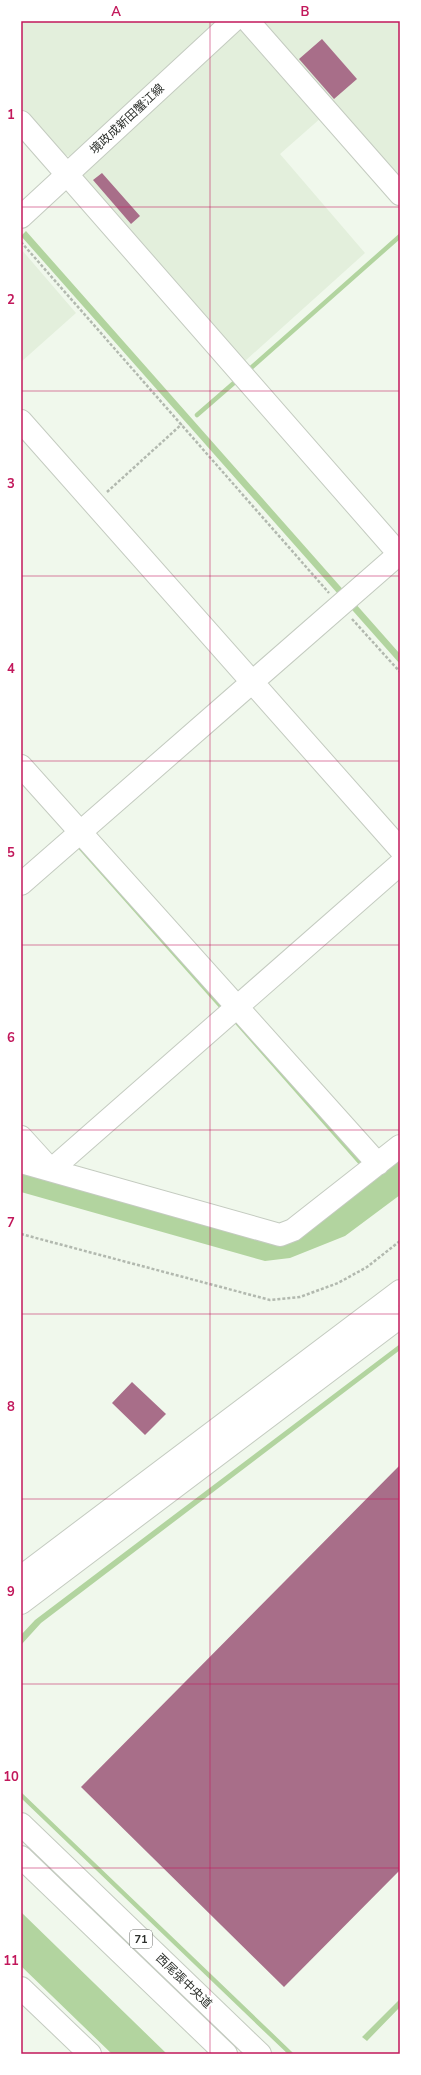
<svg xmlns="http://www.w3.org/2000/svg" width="421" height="2075" font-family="'Nunito Sans','Noto Sans JP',sans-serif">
  <rect width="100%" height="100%" fill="#f0f8ec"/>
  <path fill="#e3efdc" d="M21,21H218L70,156L60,155L21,111Z
    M257,21H400V183Z
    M246,29L322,117L280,154L365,253L245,361H241L83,183L81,173L235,31Z
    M21,249L76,313L21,362Z"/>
  <path fill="#b2d49f" d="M26,231L400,654V664L21,236Z
    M80,842L228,1008L223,1012L75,845Z
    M234,1015L357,1152H400V1195L345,1236L290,1258L265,1261L21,1192V1167L265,1237L369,1176L230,1018Z
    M400,1344V1350L41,1623L21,1645V1635L35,1620Z
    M21,1912L167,2054H112L21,1966Z
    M400,1999V2007L367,2041L362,2037Z"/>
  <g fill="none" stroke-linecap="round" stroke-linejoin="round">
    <path stroke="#b2d49f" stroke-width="4.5" d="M252,367L400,236
      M197,415L235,382
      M21,1795L291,2054"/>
  </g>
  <path fill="#a86e89" d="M322,39L357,79L334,99L299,59Z
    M102,173L140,216L131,224L93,180Z
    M132,1382L166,1414L145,1435L112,1403Z
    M400,1465V1870L284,1987L81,1787Z"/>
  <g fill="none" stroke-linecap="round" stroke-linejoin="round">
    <defs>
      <path id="minor" d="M248,21L400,194
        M21,122L400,555
        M21,421L400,849
        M21,766L378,1164
        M21,884L400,553
        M21,1137L51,1170
        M21,1162L280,1235L293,1230L400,1146
        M51,1170L400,864
        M21,1577L400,1291
        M21,1603L400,1317
        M21,1988L90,2054"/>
      <path id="major" d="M21,217L233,21
        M21,1824L260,2054
        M21,1857L226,2054"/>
    </defs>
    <use href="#minor" stroke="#c4cbc0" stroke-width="24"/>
    <use href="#major" stroke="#c4cbc0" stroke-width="24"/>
    <path stroke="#b2b9af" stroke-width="2.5" stroke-dasharray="3 2" stroke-linecap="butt" d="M21,242L329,593
      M107,492L182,424
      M352,619L400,672
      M21,1234L270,1300L300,1297L338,1283L367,1267L400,1241"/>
    <use href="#minor" stroke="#fff" stroke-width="22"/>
    <use href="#major" stroke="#fff" stroke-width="22"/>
  </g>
  <path fill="none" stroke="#c2185b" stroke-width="1" stroke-opacity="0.55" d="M210,21V2054M21,207H400M21,391H400M21,576H400M21,761H400M21,945H400M21,1130H400M21,1314H400M21,1499H400M21,1684H400M21,1868H400"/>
  <g text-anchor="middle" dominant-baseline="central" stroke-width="3.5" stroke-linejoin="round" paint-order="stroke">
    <rect fill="#fff" stroke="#6c6e6b" stroke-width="1" x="130" y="1930" width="22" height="18" rx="3"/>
    <g font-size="11" font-weight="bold" fill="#2d302c">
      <text x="141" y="1939">71</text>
    </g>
    <g font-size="12" fill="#2d302c" stroke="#fff">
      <text transform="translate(127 119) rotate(-43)">境政成新田蟹江線</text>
      <text transform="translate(184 1981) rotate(44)">西尾張中央道</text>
    </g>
  </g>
  <rect width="421" height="2075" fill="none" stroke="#ffffff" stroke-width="44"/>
  <rect x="22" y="22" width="377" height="2031" fill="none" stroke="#c2185b" stroke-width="1.5"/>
  <g font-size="13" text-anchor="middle" font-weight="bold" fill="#c2185b">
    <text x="116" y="16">A</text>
    <text x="305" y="16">B</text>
    <text x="11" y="119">1</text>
    <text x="11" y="304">2</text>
    <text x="11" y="488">3</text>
    <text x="11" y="673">4</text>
    <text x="11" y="857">5</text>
    <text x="11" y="1042">6</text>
    <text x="11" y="1227">7</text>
    <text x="11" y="1411">8</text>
    <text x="11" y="1596">9</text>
    <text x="11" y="1781">10</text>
    <text x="11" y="1965">11</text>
  </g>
</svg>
